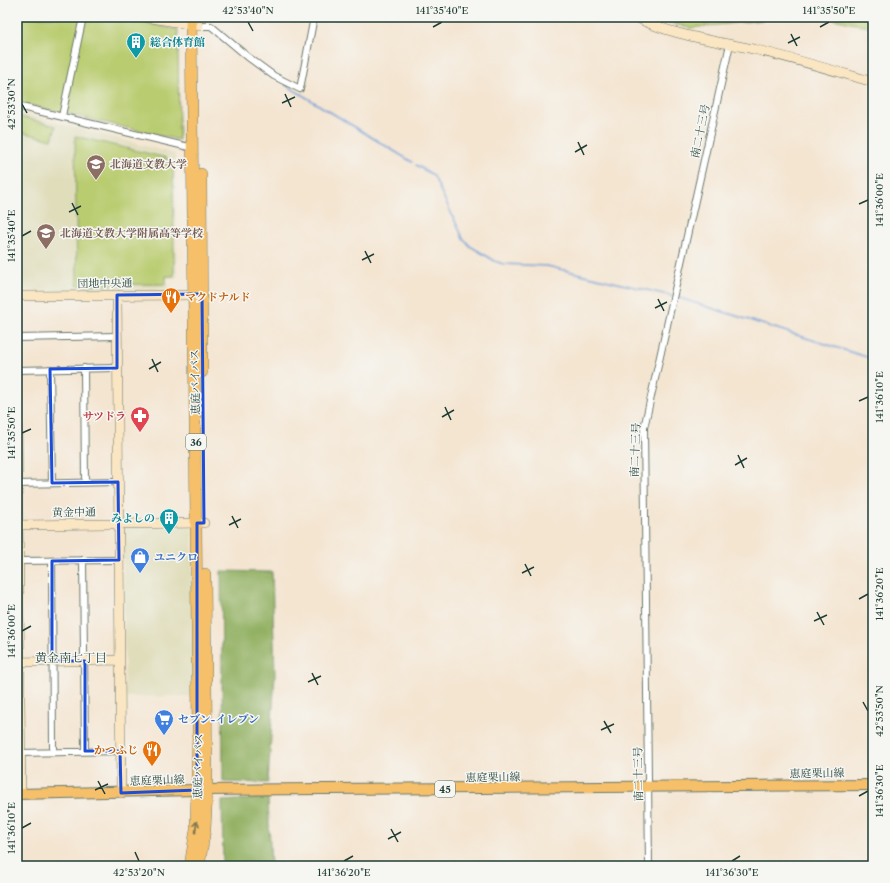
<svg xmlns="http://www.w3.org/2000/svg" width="890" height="883" font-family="'Libre Caslon Text','Noto Serif JP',serif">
  <rect width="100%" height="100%" fill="#f6f6f2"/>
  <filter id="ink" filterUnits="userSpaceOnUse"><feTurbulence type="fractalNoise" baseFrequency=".025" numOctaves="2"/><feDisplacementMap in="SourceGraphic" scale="8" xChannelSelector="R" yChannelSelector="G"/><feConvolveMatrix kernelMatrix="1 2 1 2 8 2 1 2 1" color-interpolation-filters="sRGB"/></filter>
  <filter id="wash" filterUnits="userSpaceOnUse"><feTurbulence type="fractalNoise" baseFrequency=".012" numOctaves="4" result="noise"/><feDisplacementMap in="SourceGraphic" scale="16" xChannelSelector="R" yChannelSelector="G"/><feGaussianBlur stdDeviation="0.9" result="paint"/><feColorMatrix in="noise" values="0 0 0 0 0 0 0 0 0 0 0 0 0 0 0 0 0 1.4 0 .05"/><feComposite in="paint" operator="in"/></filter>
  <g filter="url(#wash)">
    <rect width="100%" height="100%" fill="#f4e5d1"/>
    <path fill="#e0ddbb" d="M17,112L175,154L177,278H167L168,289L17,291Z
      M192,527L194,696L125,697L123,528Z"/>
    <path fill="#b9cc70" stroke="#6c8452" d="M21,17H121L178,30L179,140L17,102V36Z
      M650,17H789L690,28Z
      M824,17H873V28Z
      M17,116L56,126L52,140L17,131Z
      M75,136L167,158V164H173L174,276H166V284L77,285Z"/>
    <path fill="#92b062" stroke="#58764b" d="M221,571L272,572L275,675L268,783L223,782Z
      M268,798L271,866H223L222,801Z"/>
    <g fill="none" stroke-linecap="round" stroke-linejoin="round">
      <path stroke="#6d9dd6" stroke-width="1.5" d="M220,37L224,41
        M286,85L412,162
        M416,165L433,175L463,238L470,246L495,261L503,264L547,266L672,296
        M676,297L873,359"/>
    </g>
  </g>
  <g filter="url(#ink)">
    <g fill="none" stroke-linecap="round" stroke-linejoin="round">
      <defs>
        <path id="street" d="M17,18V17
          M199,26H211L248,57L274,76L300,89L314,17
          M17,106L193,148
          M62,116L83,17
          M17,338L117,336
          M84,368L85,482
          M50,369L52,483
          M17,370L117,368
          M17,484L118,482
          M83,560L85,751
          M17,561L119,560
          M52,561L53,752
          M19,753L120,751
          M649,866L644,428L730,44"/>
        <path id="secondary" d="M146,17L199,26
          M636,17C671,36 719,41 757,50C796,59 835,71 873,82
          M117,295L121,793
          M17,296L201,295
          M17,413L21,794
          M17,525L204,523
          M17,662L119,660"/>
        <path id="primary" d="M17,794L197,790L873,785"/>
        <path id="highway" d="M201,174L202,372
          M190,866L196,829L198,729L191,17
          M199,866L205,829L207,791L205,574"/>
      </defs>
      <use href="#street" stroke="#6a786b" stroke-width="8"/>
      <use href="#secondary" stroke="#6a786b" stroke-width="10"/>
      <use href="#primary" stroke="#6a786b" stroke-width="12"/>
      <use href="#highway" stroke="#6a786b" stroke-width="12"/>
      <use href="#street" stroke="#fff" stroke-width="6"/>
      <use href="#secondary" stroke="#fbe6c4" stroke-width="9"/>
      <use href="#primary" stroke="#f6c06b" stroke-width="10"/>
      <use href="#highway" stroke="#f6c06b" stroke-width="11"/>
    </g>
    <defs><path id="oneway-shaft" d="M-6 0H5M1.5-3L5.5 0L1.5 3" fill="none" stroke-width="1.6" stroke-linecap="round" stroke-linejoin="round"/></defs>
    <use stroke="#80784d" href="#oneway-shaft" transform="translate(196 827) rotate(-85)"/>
  </g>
  <path fill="none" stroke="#1d4ed8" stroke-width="3" stroke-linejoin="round" d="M202,294L204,523H197V790L121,793L120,751H85V661H52V561L119,560L118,482L52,483L50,369L117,368V295Z"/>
  <path fill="none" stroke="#1f3d34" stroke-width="1.5" d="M248,22L253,31M433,27L442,22M820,27L829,22M791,34L797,46M788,43L800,37M285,94L291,107M282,103L295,97M22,104L27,113M578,142L584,155M575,152L587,145M72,203L78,215M859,204L868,200M69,212L81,206M22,236L31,231M365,251L371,263M362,260L374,254M658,299L664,311M655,308L667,302M152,359L158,372M149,369L161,362M859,401L868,397M445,407L451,420M442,417L454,410M22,433L31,429M738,455L744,468M735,465L747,458M232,516L238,528M229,525L241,519M525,564L531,576M522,573L534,567M859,599L868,594M817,612L824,625M814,621L827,615M22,631L31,626M312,673L318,685M308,682L321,676M863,702L868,711M604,721L611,733M601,730L614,724M98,781L105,794M95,790L108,784M859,796L868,791M22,828L31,823M391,829L398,842M388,839L401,832M135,852L139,861M344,861L353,856M732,861L740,856"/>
  <defs>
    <symbol id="building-pin" viewBox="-11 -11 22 30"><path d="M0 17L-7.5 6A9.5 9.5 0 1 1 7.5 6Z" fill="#0f9aa8" stroke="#f6f6f2"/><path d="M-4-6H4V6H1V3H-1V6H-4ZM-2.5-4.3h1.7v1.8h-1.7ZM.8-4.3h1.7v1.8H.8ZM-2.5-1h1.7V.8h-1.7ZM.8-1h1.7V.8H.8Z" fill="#fff"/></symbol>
    <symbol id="university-pin" viewBox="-11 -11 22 30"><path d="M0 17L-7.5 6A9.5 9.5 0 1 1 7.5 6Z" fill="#8d6e63" stroke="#f6f6f2"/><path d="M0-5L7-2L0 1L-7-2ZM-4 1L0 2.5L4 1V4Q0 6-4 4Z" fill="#fff"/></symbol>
    <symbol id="school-pin" viewBox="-11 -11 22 30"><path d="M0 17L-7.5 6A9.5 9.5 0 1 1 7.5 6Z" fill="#8d6e63" stroke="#f6f6f2"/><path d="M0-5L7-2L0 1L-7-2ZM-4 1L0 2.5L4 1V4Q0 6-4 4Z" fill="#fff"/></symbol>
    <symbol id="restaurant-pin" viewBox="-11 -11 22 30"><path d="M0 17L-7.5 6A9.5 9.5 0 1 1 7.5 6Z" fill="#e8710a" stroke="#f6f6f2"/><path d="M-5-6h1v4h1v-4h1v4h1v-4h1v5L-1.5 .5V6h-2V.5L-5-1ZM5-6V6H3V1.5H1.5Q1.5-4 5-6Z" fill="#fff"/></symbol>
    <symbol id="pharmacy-pin" viewBox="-11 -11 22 30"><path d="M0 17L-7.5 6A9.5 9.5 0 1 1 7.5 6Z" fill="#e0444e" stroke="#f6f6f2"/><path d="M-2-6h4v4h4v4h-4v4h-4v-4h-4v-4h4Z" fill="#fff"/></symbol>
    <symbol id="shop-pin" viewBox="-11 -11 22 30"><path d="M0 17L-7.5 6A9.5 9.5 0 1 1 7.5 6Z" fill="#3f7fe0" stroke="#f6f6f2"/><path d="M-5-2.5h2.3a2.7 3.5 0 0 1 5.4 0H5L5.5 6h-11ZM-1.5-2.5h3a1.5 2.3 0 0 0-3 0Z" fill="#fff"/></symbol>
    <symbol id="supermarket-pin" viewBox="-11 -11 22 30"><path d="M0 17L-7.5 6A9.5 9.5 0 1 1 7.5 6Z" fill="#3f7fe0" stroke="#f6f6f2"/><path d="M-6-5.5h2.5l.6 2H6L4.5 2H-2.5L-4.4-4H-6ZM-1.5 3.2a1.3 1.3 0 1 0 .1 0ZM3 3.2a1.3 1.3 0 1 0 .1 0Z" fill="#fff"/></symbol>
  </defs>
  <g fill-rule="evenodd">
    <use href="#building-pin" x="125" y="31" width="22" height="30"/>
    <use href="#university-pin" x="85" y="153" width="22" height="30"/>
    <use href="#school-pin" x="35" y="222" width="22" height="30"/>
    <use href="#restaurant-pin" x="160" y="286" width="22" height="30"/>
    <use href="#pharmacy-pin" x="129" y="405" width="22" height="30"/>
    <use href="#building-pin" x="158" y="507" width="22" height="30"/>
    <use href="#shop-pin" x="129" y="546" width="22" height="30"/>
    <use href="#supermarket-pin" x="153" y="708" width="22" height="30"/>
    <use href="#restaurant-pin" x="141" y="739" width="22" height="30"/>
  </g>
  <g text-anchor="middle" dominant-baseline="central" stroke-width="3" stroke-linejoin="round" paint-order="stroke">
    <g fill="#f6f6f2" stroke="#60746d" stroke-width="1">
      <rect x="186" y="434" width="20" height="16" rx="3"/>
      <rect x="435" y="781" width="20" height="16" rx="3"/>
    </g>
    <g font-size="10" font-weight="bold" fill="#1f3d34">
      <text x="196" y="442">36</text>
      <text x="445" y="789">45</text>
    </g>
    <g font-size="11" font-weight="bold" fill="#0d838f" stroke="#f6f6f2" text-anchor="start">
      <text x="150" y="42">総合体育館</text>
      <text x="155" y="518" text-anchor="end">みよしの</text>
    </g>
    <g font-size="11" fill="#1f3d34" stroke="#f6f6f2">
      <text transform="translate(700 131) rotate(-78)">南二十三号</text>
      <text transform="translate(105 283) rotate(-1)">団地中央通</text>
      <text transform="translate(195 382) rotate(-91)">恵庭バイパス</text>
      <text transform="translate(635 450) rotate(-88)">南二十三号</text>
      <text transform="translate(74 512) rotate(-1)">黄金中通</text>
      <text transform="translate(198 766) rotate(-89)">恵庭バイパス</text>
      <text transform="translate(817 773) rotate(-1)">恵庭栗山線</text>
      <text transform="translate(638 774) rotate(-91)">南二十三号</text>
      <text transform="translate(493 777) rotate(-1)">恵庭栗山線</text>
      <text transform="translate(157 780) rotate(-2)">恵庭栗山線</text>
    </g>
    <g font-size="11" font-weight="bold" fill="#785e54" stroke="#f6f6f2" text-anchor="start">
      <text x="110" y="164">北海道文教大学</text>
      <text x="60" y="233">北海道文教大学附属高等学校</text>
    </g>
    <g font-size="11" font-weight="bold" fill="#c56008" stroke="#f6f6f2" text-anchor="start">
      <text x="185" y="297">マクドナルド</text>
      <text x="138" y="750" text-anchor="end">かつふじ</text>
    </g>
    <g font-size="11" font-weight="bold" fill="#be3a42" stroke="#f6f6f2" text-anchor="end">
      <text x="126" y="416">サツドラ</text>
    </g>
    <g font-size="11" font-weight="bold" fill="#366cbe" stroke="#f6f6f2" text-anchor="start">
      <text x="154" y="557">ユニクロ</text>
      <text x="178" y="719">セブン-イレブン</text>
    </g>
    <g font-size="12" fill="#1f3d34" stroke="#f6f6f2">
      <text x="71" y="657">黄金南七丁目</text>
    </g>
  </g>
  <rect width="890" height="883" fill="none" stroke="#f6f6f2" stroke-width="44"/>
  <rect x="22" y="22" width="846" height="839" fill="none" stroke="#1f3d34" stroke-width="1.5"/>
  <g font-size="10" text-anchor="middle" fill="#1f3d34">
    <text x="248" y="14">42°53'40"N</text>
    <text x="442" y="14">141°35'40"E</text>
    <text x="829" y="14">141°35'50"E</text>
    <text transform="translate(11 104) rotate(-90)" y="4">42°53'30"N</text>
    <text transform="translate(879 200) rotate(-90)" y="4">141°36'00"E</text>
    <text transform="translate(11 236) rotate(-90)" y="4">141°35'40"E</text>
    <text transform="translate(879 397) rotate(-90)" y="4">141°36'10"E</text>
    <text transform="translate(11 433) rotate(-90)" y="4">141°35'50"E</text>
    <text transform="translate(879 594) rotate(-90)" y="4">141°36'20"E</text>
    <text transform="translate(11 631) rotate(-90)" y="4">141°36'00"E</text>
    <text transform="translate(879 711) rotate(-90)" y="4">42°53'50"N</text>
    <text transform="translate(879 791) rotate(-90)" y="4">141°36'30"E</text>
    <text transform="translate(11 828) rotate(-90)" y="4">141°36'10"E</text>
    <text x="139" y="876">42°53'20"N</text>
    <text x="344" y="876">141°36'20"E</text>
    <text x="732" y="876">141°36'30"E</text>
  </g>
</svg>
